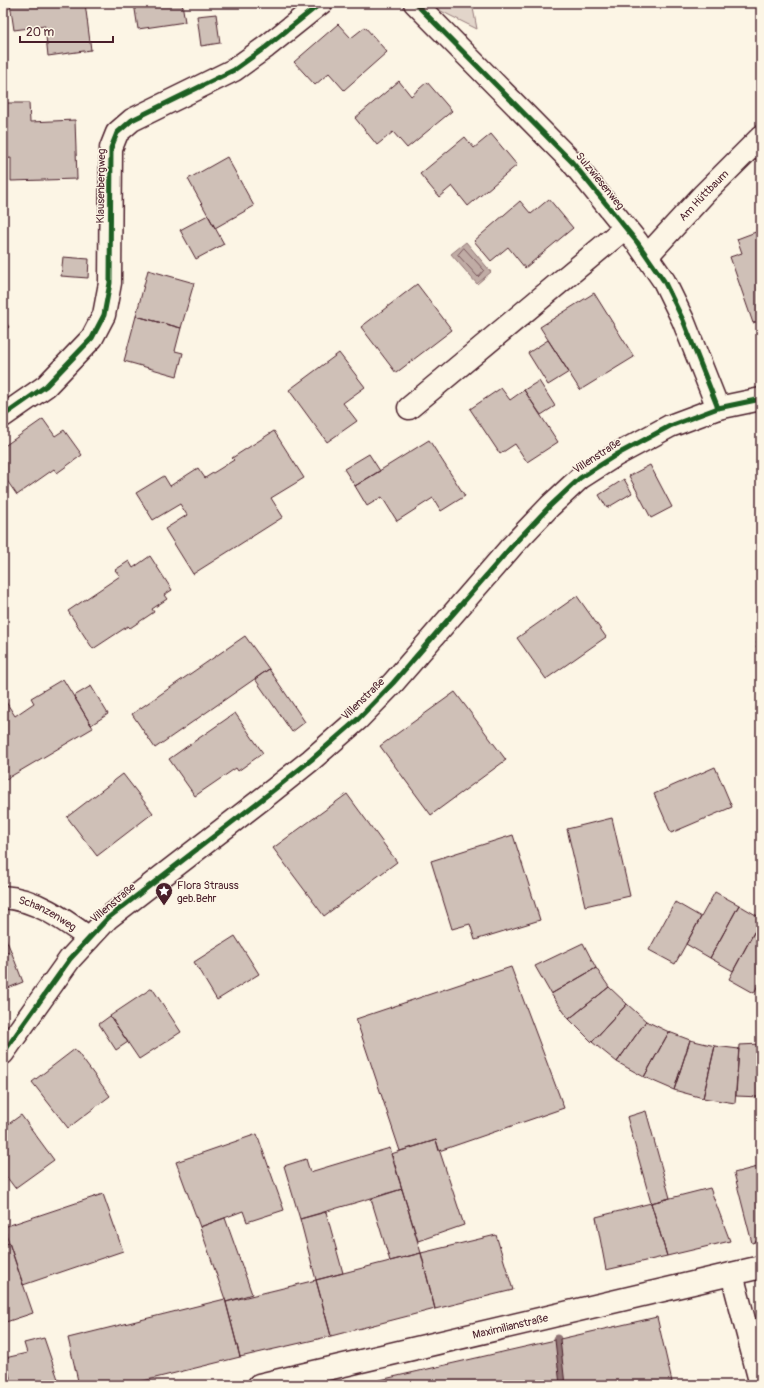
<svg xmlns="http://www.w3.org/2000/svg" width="764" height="1388" font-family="Pangolin,sans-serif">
  <rect width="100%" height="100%" fill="#fcf5e5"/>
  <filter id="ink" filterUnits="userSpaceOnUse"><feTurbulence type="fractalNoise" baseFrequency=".025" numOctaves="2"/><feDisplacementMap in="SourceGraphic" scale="8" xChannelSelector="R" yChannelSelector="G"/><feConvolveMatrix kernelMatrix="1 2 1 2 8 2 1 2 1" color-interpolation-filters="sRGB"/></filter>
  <g filter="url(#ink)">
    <path fill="#e2d5ca" stroke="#967a7a" d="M425,3H472L477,29Z"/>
    <path fill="#c0aca5" stroke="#917474" d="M466,242L491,272L477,284L451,254Z"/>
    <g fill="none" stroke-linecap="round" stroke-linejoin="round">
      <path stroke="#79575c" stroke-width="1" d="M464,248L484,270L478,277L458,255Z"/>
      <path stroke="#917474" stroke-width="9" d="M557,1339L562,1385"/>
    </g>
    <path fill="#cfc0b7" stroke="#4a1f2b" d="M10,3H85L91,50L48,56L45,26L14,30Z
      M134,3H182L185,22L138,29Z
      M216,14L220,43L201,46L197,16Z
      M338,24L351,38L365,27L387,52L344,90L329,73L315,85L294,62Z
      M399,81L411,96L427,82L452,111L407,148L393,132L377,145L355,118Z
      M3,103H29L30,122L75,120L77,179L11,181V158L3,159Z
      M491,134L517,165L468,206L452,186L439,197L420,174L465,137L474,148Z
      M227,157L254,206L215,228L188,179Z
      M549,199L573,228L525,268L508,247L491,261L474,241L520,201L531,214Z
      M208,215L224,244L196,259L180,230Z
      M761,230V320L753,323L730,257L742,253L737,239Z
      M63,257L89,259L88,278L61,276Z
      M148,270L194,283L181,328L136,316Z
      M417,284L452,330L396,373L361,327Z
      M594,293L634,357L580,390L540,327Z
      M136,316L181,328L175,351L183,353L177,376L124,361Z
      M3,318L9,327L3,332Z
      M548,340L569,372L548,385L528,353Z
      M339,353L365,387L343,403L357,421L327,442L289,390Z
      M539,381L555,406L541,415L524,390Z
      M501,388L510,400L524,390L558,442L527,462L515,444L500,454L470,409Z
      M43,419L55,436L64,430L82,455L57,473L54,469L17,495L3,475V447Z
      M274,431L304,478L271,498L283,517L193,574L165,529L187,515L180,504L153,520L136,493L164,476L170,486L198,468L205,478L234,460L232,458Z
      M429,440L465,496L441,511L433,498L397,521L382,497L367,506L355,486Z
      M369,454L380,471L355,486L344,469Z
      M650,465L672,507L651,518L629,476Z
      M624,479L632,493L607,508L599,495Z
      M150,556L172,590L164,595L167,599L152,609L154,612L130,628L128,626L93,649L68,611L120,576L115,570L129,561L133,568Z
      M577,596L606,637L546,679L517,638Z
      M245,636L269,669L155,748L132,714Z
      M269,669L305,722L292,732L255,679Z
      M63,679L93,728L3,781V703L6,702L15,716L34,703L31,698Z
      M91,686L108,714L91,725L74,696Z
      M455,692L506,760L431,815L380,746Z
      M235,713L263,753L238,771L236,768L195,796L169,759Z
      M715,767L732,807L671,833L654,794Z
      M123,774L153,813L97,856L67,817Z
      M347,794L397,862L324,916L273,848Z
      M612,818L630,896L585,906L567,829Z
      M513,835L540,920L475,940L470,924L452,929L431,861Z
      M715,892L739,905L710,958L686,944Z
      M675,902L701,917L675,964L649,950Z
      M739,905L761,918V920L733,971L710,958Z
      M3,932L11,951L3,954Z
      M754,932L761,936V979L754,993L729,979Z
      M235,936L259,974L217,1000L194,962Z
      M583,943L596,968L551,994L535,966Z
      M11,951L23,982L3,990V954Z
      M511,967L564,1108L439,1151L436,1140L400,1151L356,1019Z
      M596,968L609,987L569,1019L551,994Z
      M609,987L627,1004L592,1042L569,1019Z
      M152,988L181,1032L139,1059L110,1016Z
      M627,1004L646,1021L617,1062L592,1042Z
      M110,1016L128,1042L116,1050L99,1024Z
      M646,1021L669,1032L644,1077L617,1062Z
      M669,1032L690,1040L674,1090L644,1077Z
      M690,1040L715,1046L703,1098L674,1090Z
      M761,1044V1097L736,1096L739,1045Z
      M715,1046L739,1049L735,1103L703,1098Z
      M75,1049L110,1096L68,1128L32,1082Z
      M646,1111L670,1198L651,1203L627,1117Z
      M21,1115L54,1160L15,1188L3,1172V1128Z
      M257,1134L284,1210L247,1222L243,1211L200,1227L176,1162Z
      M436,1140L464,1225L418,1241L391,1154Z
      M390,1148L402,1189L300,1219L284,1166L306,1159L310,1172Z
      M761,1166V1240L752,1243L734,1173Z
      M710,1188L730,1241L667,1256L651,1203Z
      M402,1189L421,1253L390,1261L371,1199Z
      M103,1194L123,1251L23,1285L4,1227Z
      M651,1203L667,1256L606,1270L596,1217Z
      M326,1212L343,1273L316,1280L300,1219Z
      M225,1218L252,1294L226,1302L200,1227Z
      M496,1235L513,1290L435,1309L421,1253Z
      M9,1243L33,1313L3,1323V1245Z
      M421,1253L435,1309L331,1336L316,1280Z
      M316,1280L331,1336L240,1357L226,1302Z
      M225,1299L240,1357L127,1385H79L68,1338Z
      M657,1317L672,1382L660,1385H565L560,1339Z
      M44,1338L60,1385H12L5,1358L27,1353L24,1343Z
      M555,1340L560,1385H358Z"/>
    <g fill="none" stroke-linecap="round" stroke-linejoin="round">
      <defs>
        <g id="minor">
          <path d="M415,3L572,162L637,242L664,281L683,320L718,408"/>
          <path id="s1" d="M647,256L704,194L761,137"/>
          <path d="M409,408L625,228"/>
          <path d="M3,416L46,386L92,338L104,315L110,283L111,148L117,133L132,120L234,70L266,47L321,3"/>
          <path id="s2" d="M3,897C36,899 63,919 89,938"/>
          <path d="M3,1053L70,959L108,918L266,796L311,760L358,719L393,683L512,546L550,506L580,478L616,455L670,426L718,408L761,399"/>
        </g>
        <path id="secondary" d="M732,1274L761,1385"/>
        <g id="primary">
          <path id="s3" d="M259,1385L761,1267"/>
        </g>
      </defs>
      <use href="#minor" stroke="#4a1f2b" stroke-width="25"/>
      <use href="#secondary" stroke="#4a1f2b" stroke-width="25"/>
      <use href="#primary" stroke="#4a1f2b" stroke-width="25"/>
      <path stroke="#4a1f2b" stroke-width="2.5" stroke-dasharray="1 3" stroke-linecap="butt" d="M761,606L757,646L761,656"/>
      <use href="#minor" stroke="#fcf5e5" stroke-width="22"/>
      <use href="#secondary" stroke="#fcf5e5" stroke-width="22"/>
      <use href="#primary" stroke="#fcf5e5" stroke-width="22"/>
      <defs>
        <path id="cycleway" d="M415,3L572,162L637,242L664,281L683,320L718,408
          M3,416L46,386L92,338L104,315L110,283L111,148L117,133L132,120L234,70L266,47L321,3
          M3,1053L70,959L108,918L266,796L311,760L358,719L393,683L512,546L550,506L580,478L616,455L670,426L718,408L761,399"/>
      </defs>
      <use href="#cycleway" stroke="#fcf5e5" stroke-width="8"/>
      <use href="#cycleway" stroke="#1b5e20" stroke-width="5"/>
    </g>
  </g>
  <defs>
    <symbol id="sight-pin" viewBox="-11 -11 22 30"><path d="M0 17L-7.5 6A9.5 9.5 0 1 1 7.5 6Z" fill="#4a1f2b" stroke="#fcf5e5"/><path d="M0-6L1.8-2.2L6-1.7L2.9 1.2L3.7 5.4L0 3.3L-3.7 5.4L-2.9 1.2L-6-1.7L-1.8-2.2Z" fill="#fff"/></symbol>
  </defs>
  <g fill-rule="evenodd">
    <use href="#sight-pin" x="154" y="881" width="20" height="27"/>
  </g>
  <g text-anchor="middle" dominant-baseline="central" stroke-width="3" stroke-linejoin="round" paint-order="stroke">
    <g font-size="11" fill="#4a1f2b" stroke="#fcf5e5">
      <text transform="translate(600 181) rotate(51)">Sulzwiesenweg</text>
      <text transform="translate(101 186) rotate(-89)">Klausenbergweg</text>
      <text stroke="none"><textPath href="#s1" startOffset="83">Am Hüttbaum</textPath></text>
      <text transform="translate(597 456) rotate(-33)">Villenstraße</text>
      <text transform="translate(363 699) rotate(-44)">Villenstraße</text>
      <text transform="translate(113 903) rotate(-40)">Villenstraße</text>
      <text stroke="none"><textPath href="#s2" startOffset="48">Schanzenweg</textPath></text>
      <text stroke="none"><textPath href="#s3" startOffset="258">Maximilianstraße</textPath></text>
    </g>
    <g font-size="11" fill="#4a1f2b" stroke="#fcf5e5" text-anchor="start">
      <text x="177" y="885">Flora Strauss<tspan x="177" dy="13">geb.Behr</tspan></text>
    </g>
  </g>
  <rect width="764" height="1388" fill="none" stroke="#fcf5e5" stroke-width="16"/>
  <rect x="8" y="8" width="748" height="1372" fill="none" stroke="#4a1f2b" stroke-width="1.5" filter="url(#ink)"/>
  <path d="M20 36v6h93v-6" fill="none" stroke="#4a1f2b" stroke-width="2"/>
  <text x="26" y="36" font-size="12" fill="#4a1f2b" stroke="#fcf5e5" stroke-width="3" paint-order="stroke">20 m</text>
</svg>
